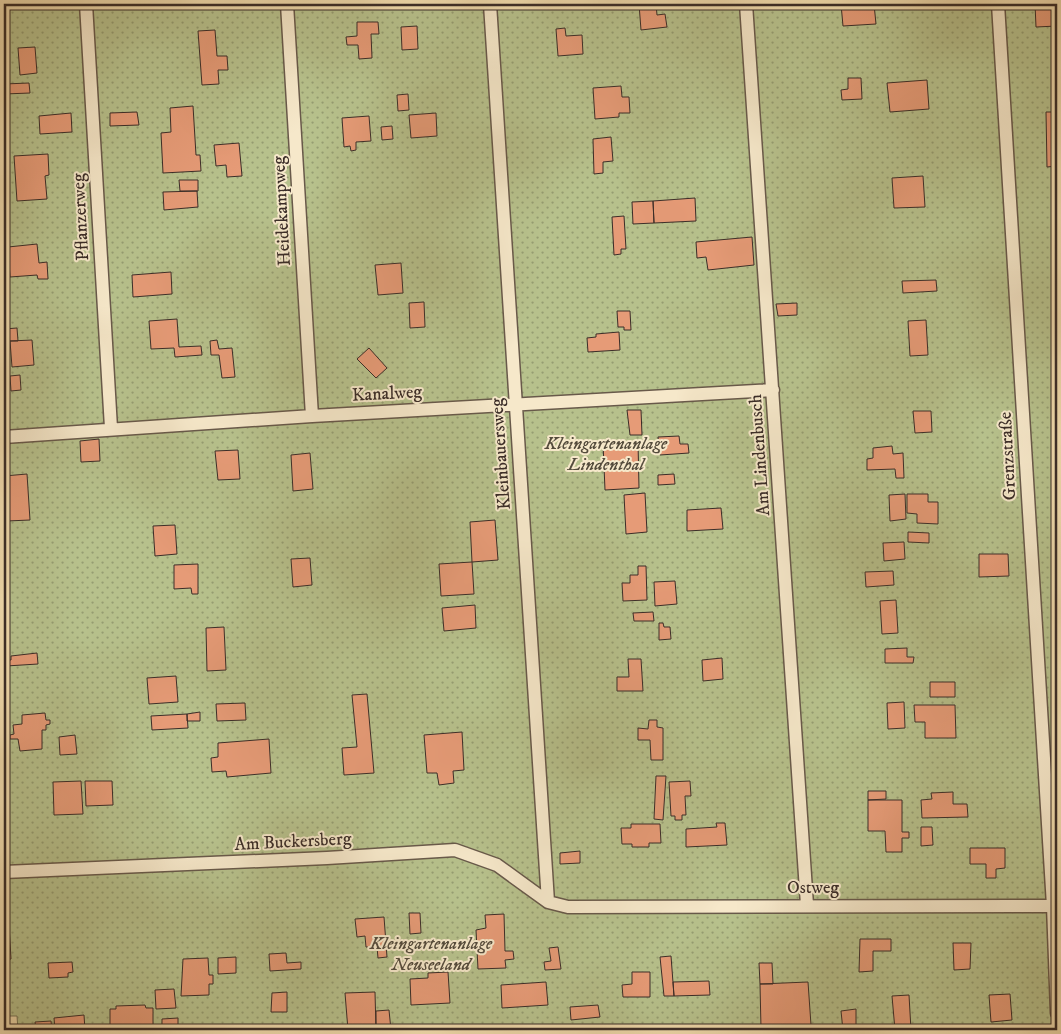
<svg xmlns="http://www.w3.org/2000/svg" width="1061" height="1034" font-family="'IM FELL DW Pica',serif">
  <defs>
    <pattern id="grass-dots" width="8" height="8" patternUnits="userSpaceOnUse" patternTransform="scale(1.25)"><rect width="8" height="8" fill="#b7c18c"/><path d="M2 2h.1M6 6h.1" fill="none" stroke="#969d72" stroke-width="1.8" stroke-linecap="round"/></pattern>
  </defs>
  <rect width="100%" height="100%" fill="#f1dcae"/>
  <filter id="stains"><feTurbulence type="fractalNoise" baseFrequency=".004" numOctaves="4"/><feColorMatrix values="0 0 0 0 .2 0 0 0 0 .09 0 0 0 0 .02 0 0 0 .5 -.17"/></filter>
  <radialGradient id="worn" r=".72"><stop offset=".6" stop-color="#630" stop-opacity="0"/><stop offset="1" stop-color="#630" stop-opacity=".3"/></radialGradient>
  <path fill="url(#grass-dots)" stroke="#79775a" d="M4,4H1057V1030H18L17,1016H4Z"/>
  <path fill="#e69b77" stroke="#3b2d28" d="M639,4H656L657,15L665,14L667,27L641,30Z
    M841,4H874L876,24L843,26Z
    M1035,4H1057V26L1036,27Z
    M357,22H378L379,34H371L372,58L359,59L358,45H347L346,37L357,36Z
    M417,26L418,49L402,50L401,27Z
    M565,28L566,36L582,35L583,54L558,56L556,29Z
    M215,30L217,56H227L228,70H218L219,84L202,85L198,31Z
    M35,47L37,73L20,75L18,48Z
    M848,78H861L862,99L842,100L841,90L848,89Z
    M927,80L929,109L890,112L887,83Z
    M29,83L30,93L4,94V84Z
    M621,86L622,97H629L630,113H619V117L595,119L593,88Z
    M408,94L409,110L398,111L397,95Z
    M193,106L196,155H200L201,171L163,173L161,133L171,132L170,108Z
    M137,112L139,125L110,126V113Z
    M1046,112H1057V166L1047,167Z
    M71,113L72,132L40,134L39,116Z
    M436,113L437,136L411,138L409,115Z
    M369,116L371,141L356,142V150L351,151L350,146L344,147L342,118Z
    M392,126L393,139L382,140L381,127Z
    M611,137L613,161L603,162V173L594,174L593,139Z
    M239,143L242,176L227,177L226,165L216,166L214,145Z
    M48,154L49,175L45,176L47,199L17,201L14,156Z
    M923,176L925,207L894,208L892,178Z
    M179,180H198V191H180Z
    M197,191L198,207L164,210L163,192Z
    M695,198L696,221L654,223L653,201Z
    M653,201L654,223L633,224L632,202Z
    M624,216L626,249H621V254L614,255L612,217Z
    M752,237L754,265L708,270L706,257L697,258L696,242Z
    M37,244L39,263L47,262L48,279H38L37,275L10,277L8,247Z
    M401,263L403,293L378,295L375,265Z
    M171,272L172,294L133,297L132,275Z
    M936,280L937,291L903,293L902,281Z
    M424,302L425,327L410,328L409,303Z
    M797,303V315L778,316L776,304Z
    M617,311H630L631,330H624V327H618Z
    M177,319L179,347L201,346L202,355L175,357L174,348L151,349L149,321Z
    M926,320L928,355L910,356L908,321Z
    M17,328L18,341H4V329Z
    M619,332L620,350L588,352L587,338L596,337V334Z
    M32,340L34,365L12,367L10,341Z
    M217,340L219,349L232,348L235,377L222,378L219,355H211L210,341Z
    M369,348L387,368L376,378L357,359Z
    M20,375L21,390L11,391L10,376Z
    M627,410H641L642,435H630Z
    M913,411H931L932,432L915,433Z
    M679,436L680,444H688L689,453L660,455L658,437Z
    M99,439L100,461L81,462L80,441Z
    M638,442L639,488L605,490L603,443Z
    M892,446L893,454L903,453L904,478H896L895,469L867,470V459L873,458V448Z
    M238,450L240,479L218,480L215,451Z
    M310,453L313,489L293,491L291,455Z
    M27,474L30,520L7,521L4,476Z
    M674,474L675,484L658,485V475Z
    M645,493L647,532L626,534L624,495Z
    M905,494L906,519L890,521L889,495Z
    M907,494H928V502H938V524L917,523V514L907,513Z
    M721,508L723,529L687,531V510Z
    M495,520L498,560L472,562L470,522Z
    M175,525L177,554L155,556L153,526Z
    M908,532L929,533V543L908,542Z
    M904,542L905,559L884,561L883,543Z
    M4,544H7L9,575H4Z
    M979,554H1008L1009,576L979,577Z
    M310,558L312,585L293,587L291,559Z
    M472,562L474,594L441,596L439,564Z
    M198,564V594H192L191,588L174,589V565Z
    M638,566H646L647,600L623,601L622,583H630V575H638Z
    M893,571L894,585L866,587L865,572Z
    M675,581L677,604L655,606L654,582Z
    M896,600L898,633L882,634L880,601Z
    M475,605L476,628L444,631L442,608Z
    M653,612L654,621H634L633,613Z
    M659,623H663L664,627H670L671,639L659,640Z
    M224,627L226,670L207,671L206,628Z
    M907,648V657H914L913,663H885V649Z
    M37,653L38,664L6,666V660H11V656Z
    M722,658L723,679L703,681L702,660Z
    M628,659H641L643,691H617V677H629Z
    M176,676L178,702L149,704L147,678Z
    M930,682H955V697H930Z
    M367,694L374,773L344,775L342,748L357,747L352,695Z
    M904,702L905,728L888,729L887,703Z
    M245,703L246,720L217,721L216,704Z
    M914,705H955L956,738H925V722H915Z
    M200,712V721H187V714Z
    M45,713L46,720H50V724L46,725V730H42V749L20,751L18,739H10V735L14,734L13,725L22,724V715Z
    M187,714L188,728L152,730L151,716Z
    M649,720H657V727L663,728V760H651L650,740H638V728L648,729Z
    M462,732L464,770L453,771L454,783L439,785L437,773H427L424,735Z
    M75,735L77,754L60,755L59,737Z
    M269,739L271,773L227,777L226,771L212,772L211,758L218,757V743Z
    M656,776H666L663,820L654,819Z
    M81,781L83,814L54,815L53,782Z
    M85,781H112L113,805L86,806Z
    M690,781L691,796H685L686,815H682V820H675V816H671L669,782Z
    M868,791H886V799L868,800Z
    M953,792V804H967L968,817L922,818L921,800L932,799L931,793Z
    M868,800H902V832H909V838H902V852H886L885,831H868Z
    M716,823H725L727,845L686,847V829L717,827Z
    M631,824H660L661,843H649V847H632V844H622L621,828H631Z
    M921,827H932L933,845L921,846Z
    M970,848H1005V868L996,869V878H986V864H970Z
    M580,851V863L560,864V853Z
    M409,913H420L421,933L410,934Z
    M504,914L505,951H513L514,959L505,960L506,968L478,969L476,930L486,928L485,915Z
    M384,917L387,957L378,958L377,947H366L365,936L357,937L355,919Z
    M4,925H9L11,959L4,960Z
    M860,939H891V951H873V971L859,972Z
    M953,943H971L970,969L954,970Z
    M558,947L561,969L545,970L544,962L551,961L549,948Z
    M286,953L287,963L301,962V969L270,971L269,954Z
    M671,956L674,996H664L660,957Z
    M236,957V973L218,974V958Z
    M208,958L209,975H213V984H209V995L181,996L183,959Z
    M72,962L73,972L68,973V977L49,978L48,963Z
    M759,963H772L773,984H760Z
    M448,972L450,1003L411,1005L410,979L428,978V973Z
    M632,972H650V997H623L622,985L632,984Z
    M709,981L710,995L674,996L673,982Z
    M546,982L548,1005L502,1008L501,985Z
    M808,982L811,1025L761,1028L760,984Z
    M174,989L176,1008L156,1009L155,990Z
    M287,992V1012H271L272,993Z
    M375,992L376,1030H348L345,993Z
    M1010,994L1012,1020L991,1022L989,995Z
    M909,995L911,1030H895L892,996Z
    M145,1005L146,1008H153V1030H108L107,1025H110V1009H116V1006Z
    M598,1005L600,1017L571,1020L570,1007Z
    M856,1009V1030H843L841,1011Z
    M389,1010L391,1030H376V1011Z
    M84,1015L85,1030H55L54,1018Z
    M178,1018V1030H162V1019Z
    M51,1021L52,1030H36L35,1022Z
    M449,1026L450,1030H425V1028Z
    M212,1027V1030H188V1028Z"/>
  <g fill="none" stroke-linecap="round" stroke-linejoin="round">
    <defs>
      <path id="service" d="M86,4L111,428
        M287,4L312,416
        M490,4L548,902
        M746,4L807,905
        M998,4L1053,906L1057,1013
        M4,437L312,416L773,390
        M4,872L327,858L455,850L497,865L548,902L568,907L1057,906"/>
    </defs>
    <use href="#service" stroke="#68594a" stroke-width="15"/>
    <use href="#service" stroke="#f6e8ca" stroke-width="12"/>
  </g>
  <g text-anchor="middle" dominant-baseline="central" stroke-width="4" stroke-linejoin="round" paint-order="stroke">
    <g font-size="18" fill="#3b2d28" stroke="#f6e8ca">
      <text transform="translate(282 211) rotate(-93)">Heidekampweg</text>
      <text transform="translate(81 217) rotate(-93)">Pflanzerweg</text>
      <text transform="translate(387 394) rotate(-3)">Kanalweg</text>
      <text transform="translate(501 454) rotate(-94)">Kleinbauersweg</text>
      <text transform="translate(760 455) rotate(-94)">Am Lindenbusch</text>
      <text transform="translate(1008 456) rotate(-93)">Grenzstraße</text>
      <text transform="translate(293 842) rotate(-3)">Am Buckersberg</text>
      <text x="813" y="888">Ostweg</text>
    </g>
    <g font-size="18" font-style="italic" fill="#544b3c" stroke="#f6e8ca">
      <text x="606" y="444">Kleingartenanlage<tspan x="606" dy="21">Lindenthal</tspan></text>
      <text x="431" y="944">Kleingartenanlage<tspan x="431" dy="21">Neuseeland</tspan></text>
    </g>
  </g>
  <rect width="1061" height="1034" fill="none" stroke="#f1dcae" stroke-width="20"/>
  <rect x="5" y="5" width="1051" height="1024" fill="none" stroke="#3b2d28" stroke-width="2.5"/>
  <rect x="10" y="10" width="1041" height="1014" fill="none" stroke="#3b2d28"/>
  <rect width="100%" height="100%" filter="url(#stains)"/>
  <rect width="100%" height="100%" fill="url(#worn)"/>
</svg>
